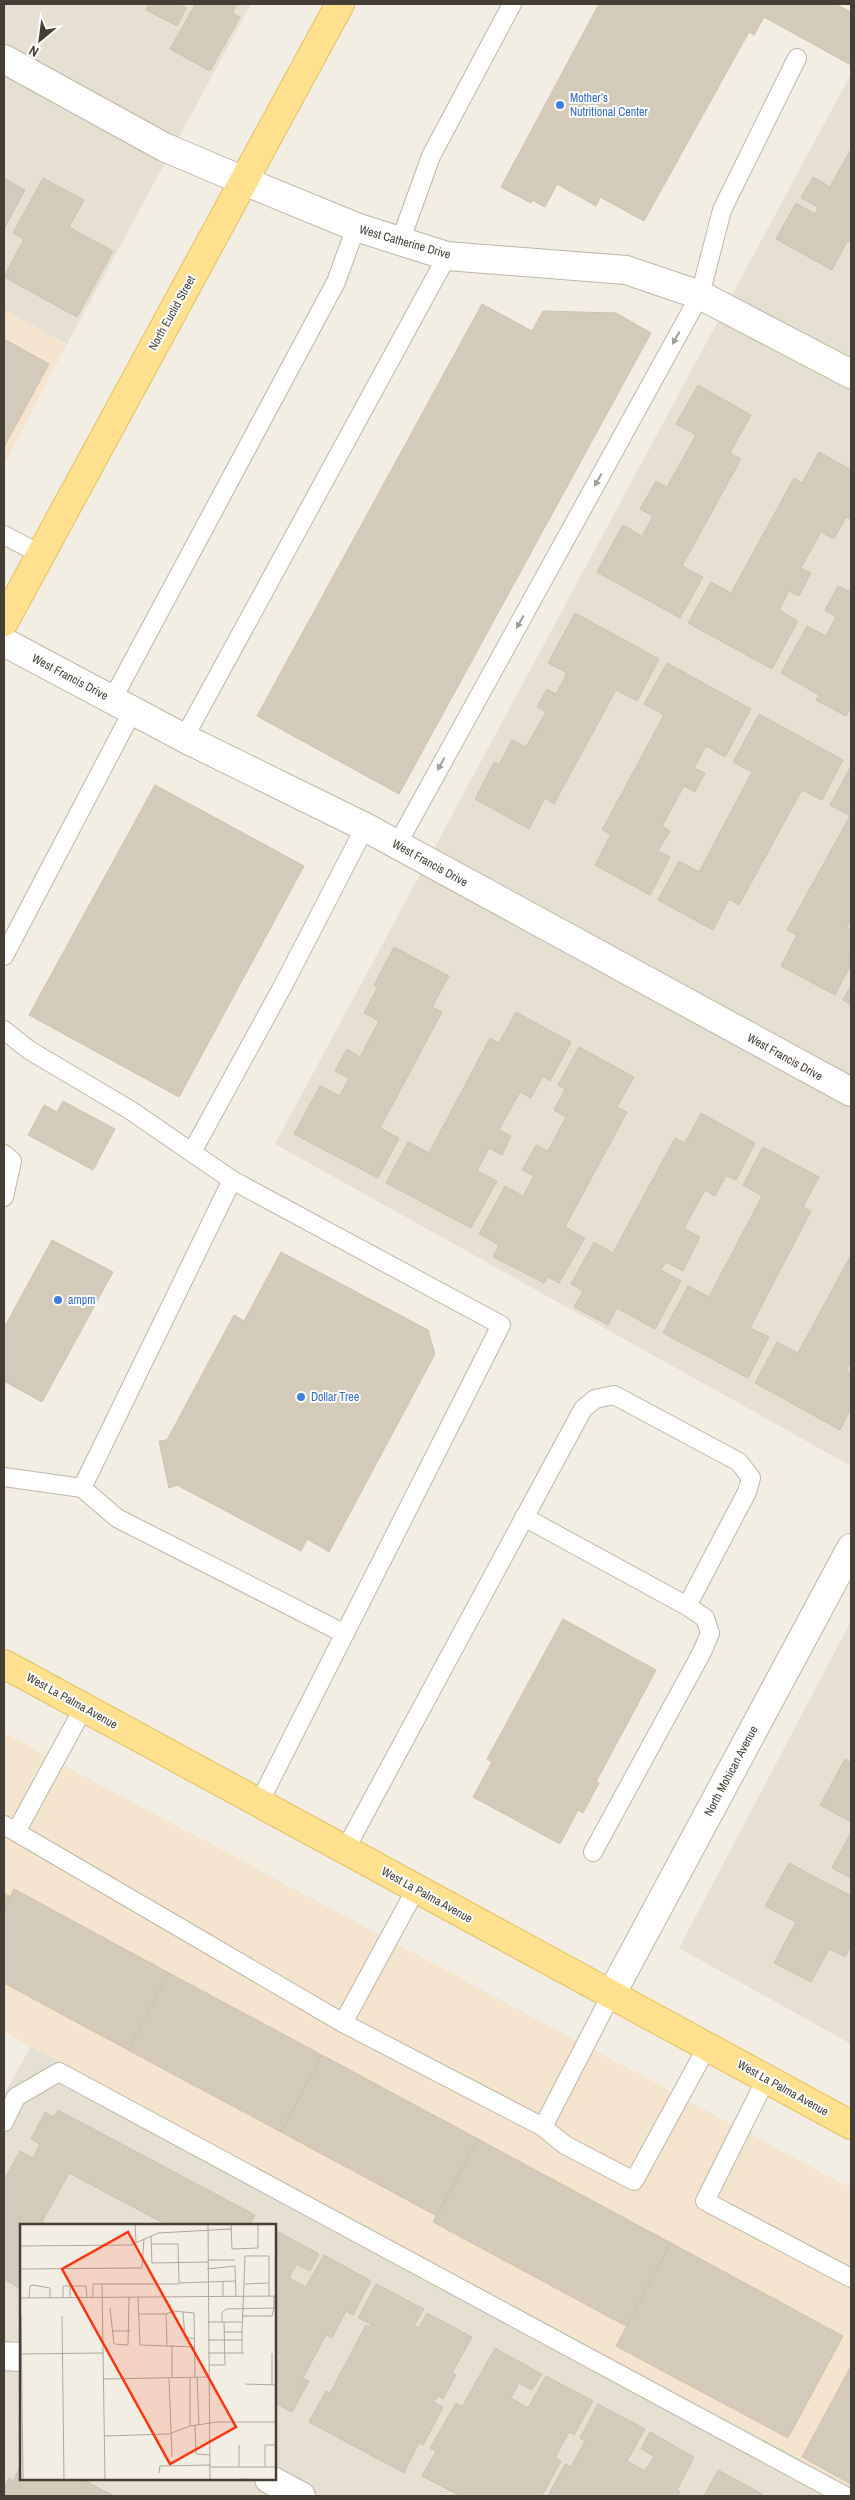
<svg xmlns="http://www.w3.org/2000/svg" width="855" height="2500" font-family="'Archivo Narrow',sans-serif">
  <rect width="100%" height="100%" fill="#f2eee4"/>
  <path fill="#e6e0d2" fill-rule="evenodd" d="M4,4H251L67,344L4,310Z
    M851,74V1466L275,1144Z
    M851,1621V2044L679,1948Z
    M31,2046L851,2486V2496H4V2095ZM21,2225H275V2479H21Z"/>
  <path fill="#f5e5ce" d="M4,310L67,344L4,465Z
    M4,1733L851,2188V2486L4,2032Z"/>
  <path fill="#d4cab9" stroke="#cfc2ac" d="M149,4H177L186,8L177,26L146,10Z
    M192,4H237L232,13L240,17L210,71L170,49L195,5Z
    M599,4H835L851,12V65L764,17L754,35L749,32L644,221L600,197L596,206L557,184L545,207L532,200L531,203L501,187Z
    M851,149V242L848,240L832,270L776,239L796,203L815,214L818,207L801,198L813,177L830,187Z
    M4,178L25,190L4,229Z
    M43,178L84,200L69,227L113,251L77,317L4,277L24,239L13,233Z
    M482,304L532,331L543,311L616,313L651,333L399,794L257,716Z
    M4,339L49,364L4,447Z
    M698,385L751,415L730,453L741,459L682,566L703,577L680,618L597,572L623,525L642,536L653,516L640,509L656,481L667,487L696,435L676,424Z
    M819,452L851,470V519L846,517L834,539L821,532L801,568L811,573L799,596L789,591L779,610L798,621L772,669L688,623L711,582L731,593L794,478L802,483Z
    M838,586L850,592L851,589V712L849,710L846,716L816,700L819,695L781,673L807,626L826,636L836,617L825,610Z
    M575,613L659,659L637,701L616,690L554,804L545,798L529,829L475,799L494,762L499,765L512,740L526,747L546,712L537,707L547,689L556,694L567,673L548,663Z
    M667,663L751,709L725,757L706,746L694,768L705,773L695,792L684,786L662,826L670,831L658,851L670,857L650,895L595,865L611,834L602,830L664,715L644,704Z
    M759,714L843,760L822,800L802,790L739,905L729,899L713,930L658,900L679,861L699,872L752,772L733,762Z
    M851,766V919L847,928L851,930V949L849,954L851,955V964L835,995L781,966L797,935L787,930L850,816L830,805Z
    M155,785L304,866L179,1097L29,1015Z
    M394,947L449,976L432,1007L442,1012L380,1128L399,1138L378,1178L294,1134L320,1086L340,1096L349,1078L335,1071L347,1049L360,1057L379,1021L364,1013L378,987L374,985Z
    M851,985V1005L843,1000Z
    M516,1012L571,1042L550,1081L543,1076L531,1098L520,1092L499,1130L511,1136L502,1155L489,1148L477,1171L497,1181L471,1228L386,1183L408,1142L429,1153L490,1038L499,1043Z
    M579,1047L634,1077L617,1107L627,1112L565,1227L585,1238L559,1283L548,1277L544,1283L493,1257L499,1245L479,1234L505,1186L523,1196L534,1176L522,1170L536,1145L548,1151L566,1117L554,1110L565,1089L558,1085Z
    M63,1101L115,1129L93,1170L28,1135L44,1105L57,1112Z
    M701,1113L755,1143L736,1180L726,1176L715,1196L705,1190L684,1228L700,1237L683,1271L666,1262L661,1270L681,1281L655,1329L617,1308L608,1325L574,1307L583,1291L571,1284L594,1242L613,1253L675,1138L685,1143Z
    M763,1147L819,1177L803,1207L811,1211L750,1328L769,1337L748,1378L663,1333L688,1286L709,1297L762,1196L743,1185Z
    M52,1240L113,1272L42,1402L4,1381V1328Z
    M281,1252L428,1330L435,1354L329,1552L307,1539L301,1551L177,1485L169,1488L159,1441L167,1440L234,1315L244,1321Z
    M851,1255V1361L846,1371L851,1373V1408L840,1430L755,1383L777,1342L798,1353Z
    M563,1619L656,1670L596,1782L599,1783L583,1813L578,1810L560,1844L473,1797L492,1762L487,1759Z
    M845,1759L851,1763V1822L820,1805Z
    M851,1832V1878L832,1868Z
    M789,1863L851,1896V1945L845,1957L829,1949L811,1982L774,1963L796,1922L765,1906Z
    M14,1889L169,1973L128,2050L4,1983V1909Z
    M4,1893L10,1897L4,1909Z
    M169,1973L322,2055L281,2132L128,2050Z
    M322,2055L478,2139L437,2216L281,2132Z
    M58,2110L255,2215L250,2225H167L69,2173L42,2222L49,2225H21V2289L4,2279V2180L20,2151L33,2158L40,2144L31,2139L45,2112L54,2117Z
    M478,2139L671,2243L626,2326L433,2222Z
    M275,2230L319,2254L310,2271L297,2264L289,2278L306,2287L324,2255L371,2281L353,2315L346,2311L332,2338L326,2335L303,2378L309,2381L292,2412L275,2403Z
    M671,2243L843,2336L788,2438L616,2346Z
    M376,2284L424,2309L414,2326L419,2328L427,2313L472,2337L452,2373L456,2375L443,2399L438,2396L434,2402L443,2407L423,2445L419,2443L404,2473L309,2422L326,2391L330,2393L366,2325L369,2327L371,2324L358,2318Z
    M495,2348L542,2374L532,2390L519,2383L511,2398L528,2408L546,2376L593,2401L574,2435L569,2432L555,2458L561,2461L542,2496H460L422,2476L436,2451L430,2448L456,2403L462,2407Z
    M851,2366V2484L802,2457Z
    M598,2404L645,2429L627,2461L645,2471L654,2456L641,2449L650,2432L694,2457L677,2490L680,2492L677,2496H548L565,2464L571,2467L585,2441L580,2438Z
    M21,2465V2479H82L114,2496H4V2488L9,2478L13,2481Z
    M718,2470L762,2494L761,2496H704Z"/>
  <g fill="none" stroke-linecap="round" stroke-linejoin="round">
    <defs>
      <path id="service" d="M400,242L431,156L512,4
        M4,535L40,554
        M112,700L336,282L356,227
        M184,738L447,256
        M397,845L700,295L722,210L797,58
        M4,956L132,712
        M4,1030L29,1050L130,1110L232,1180L501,1325L259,1803
        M192,1152L285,982L365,827
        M4,1154L12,1161L4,1197
        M4,1477L82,1488L232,1180
        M82,1488L117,1518L345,1634
        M524,1517L687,1606
        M4,1825L343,2023L543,2127L565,2145L634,2181L707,2047
        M16,1832L84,1707
        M345,1850L583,1409L595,1399L614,1395L739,1462L751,1478L747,1492L687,1606L705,1618L710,1633L702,1652L593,1852
        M343,2023L416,1889
        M766,2079L705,2201L851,2278
        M4,2122L16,2097L59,2072L845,2496
        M543,2127L611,1995"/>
      <path id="minor" d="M244,181L356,227L447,256L626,270L700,295L851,374
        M4,642L184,738L365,827L851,1092
        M611,1995L851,1548
        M4,2356L21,2357
        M269,2479L301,2496"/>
      <path id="tertiary" d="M4,59L164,147L244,181"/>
      <path id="primary" d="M4,622L340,4
        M4,1664L851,2125"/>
    </defs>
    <use href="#service" stroke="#beb6a7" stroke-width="20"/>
    <use href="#minor" stroke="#beb6a7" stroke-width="30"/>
    <use href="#tertiary" stroke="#beb6a7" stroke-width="30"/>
    <use href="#primary" stroke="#e5bf5f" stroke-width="30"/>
    <use href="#service" stroke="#fff" stroke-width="18"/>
    <use href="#minor" stroke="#fff" stroke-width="28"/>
    <use href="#tertiary" stroke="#fff" stroke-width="28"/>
    <use href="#primary" stroke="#ffe190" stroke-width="28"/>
  </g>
  <defs><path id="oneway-solid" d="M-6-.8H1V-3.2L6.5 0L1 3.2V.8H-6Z" transform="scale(1.25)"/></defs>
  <g fill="#a29e9a">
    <use href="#oneway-solid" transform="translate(676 338) rotate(119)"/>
    <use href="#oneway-solid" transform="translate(598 480) rotate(119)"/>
    <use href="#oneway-solid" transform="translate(520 622) rotate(119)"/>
    <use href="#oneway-solid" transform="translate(441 764) rotate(119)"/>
  </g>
  <g fill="#3f7fe0" stroke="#fff" stroke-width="2">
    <circle cx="560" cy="105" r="5"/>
    <circle cx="58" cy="1300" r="5"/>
    <circle cx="301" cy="1397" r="5"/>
  </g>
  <g text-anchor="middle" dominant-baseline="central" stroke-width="4" stroke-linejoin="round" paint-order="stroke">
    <g font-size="12" fill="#366cbe" stroke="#fff" text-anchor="start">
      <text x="570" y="98">Mother’s<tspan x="570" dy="14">Nutritional Center</tspan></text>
      <text x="68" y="1300">ampm</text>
      <text x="311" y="1397">Dollar Tree</text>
    </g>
    <g font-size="12" fill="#453e34" stroke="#fff">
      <text transform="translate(405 242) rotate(16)">West Catherine Drive</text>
      <text transform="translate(172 313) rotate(-61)">North Euclid Street</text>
      <text transform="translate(70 677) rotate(28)">West Francis Drive</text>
      <text transform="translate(430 863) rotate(29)">West Francis Drive</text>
      <text transform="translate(785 1057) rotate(29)">West Francis Drive</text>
      <text transform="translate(72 1701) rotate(29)">West La Palma Avenue</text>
      <text transform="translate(731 1771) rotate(-62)">North Mohican Avenue</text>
      <text transform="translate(427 1895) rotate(29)">West La Palma Avenue</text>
      <text transform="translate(783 2088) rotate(29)">West La Palma Avenue</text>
    </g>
  </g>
  <g transform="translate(20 2224)">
    <rect width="256" height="256" fill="#f2eee4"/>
    <path fill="none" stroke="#ada89e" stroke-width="1" d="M115,0L116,18M188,0L190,256M211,0L212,25L238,24V0M255,0L257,27M131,12L132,39L188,38M131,20H158L159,59L216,57M0,22L111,21L138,9L211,5M188,36H215M0,45L122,44L124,15M187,45L215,42L216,73M203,57V73M82,60L85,256M225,60L249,59M118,73L120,121L175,123M0,74L257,72M9,74L10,62L13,61L30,64V74M43,74V62H50M50,74V62H66L67,74M73,74V60H159M90,84L94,120L108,121L109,73M163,88L165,113L175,115M119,90H146M1,91L3,256M42,92L44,256M222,92H252L254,84M188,98H222M202,98V89L206,85L254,84V72M93,107H110M204,108H222L225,32H249V72M222,108V129M188,116H222M147,121L146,90L154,87L174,89L175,153M152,121V154M188,129H224M252,129V161M0,130L83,129M189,141H205L204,98M170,153V202M177,153L179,201M149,154L152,233M83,155L189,153M225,160L257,161M175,201L176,230L190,231M84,212L149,210L170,202L197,198H257M219,221V243M190,243H257M245,243V221H257M139,249L140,242L190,241M209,256L229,255"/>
    <path fill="#fe3610" fill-opacity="0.15" stroke="#fe3610" stroke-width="2.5" d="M108,8L216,203L150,240L42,45Z"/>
    <rect width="256" height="256" fill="none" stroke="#453e34" stroke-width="2.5"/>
  </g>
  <rect width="855" height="2500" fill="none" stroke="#453e34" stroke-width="10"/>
  <g transform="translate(40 40) rotate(209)" stroke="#ffffff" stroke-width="4" paint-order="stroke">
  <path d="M0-4L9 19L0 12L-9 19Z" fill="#453e34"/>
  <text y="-8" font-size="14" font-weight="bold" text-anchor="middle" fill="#453e34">N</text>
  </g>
</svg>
